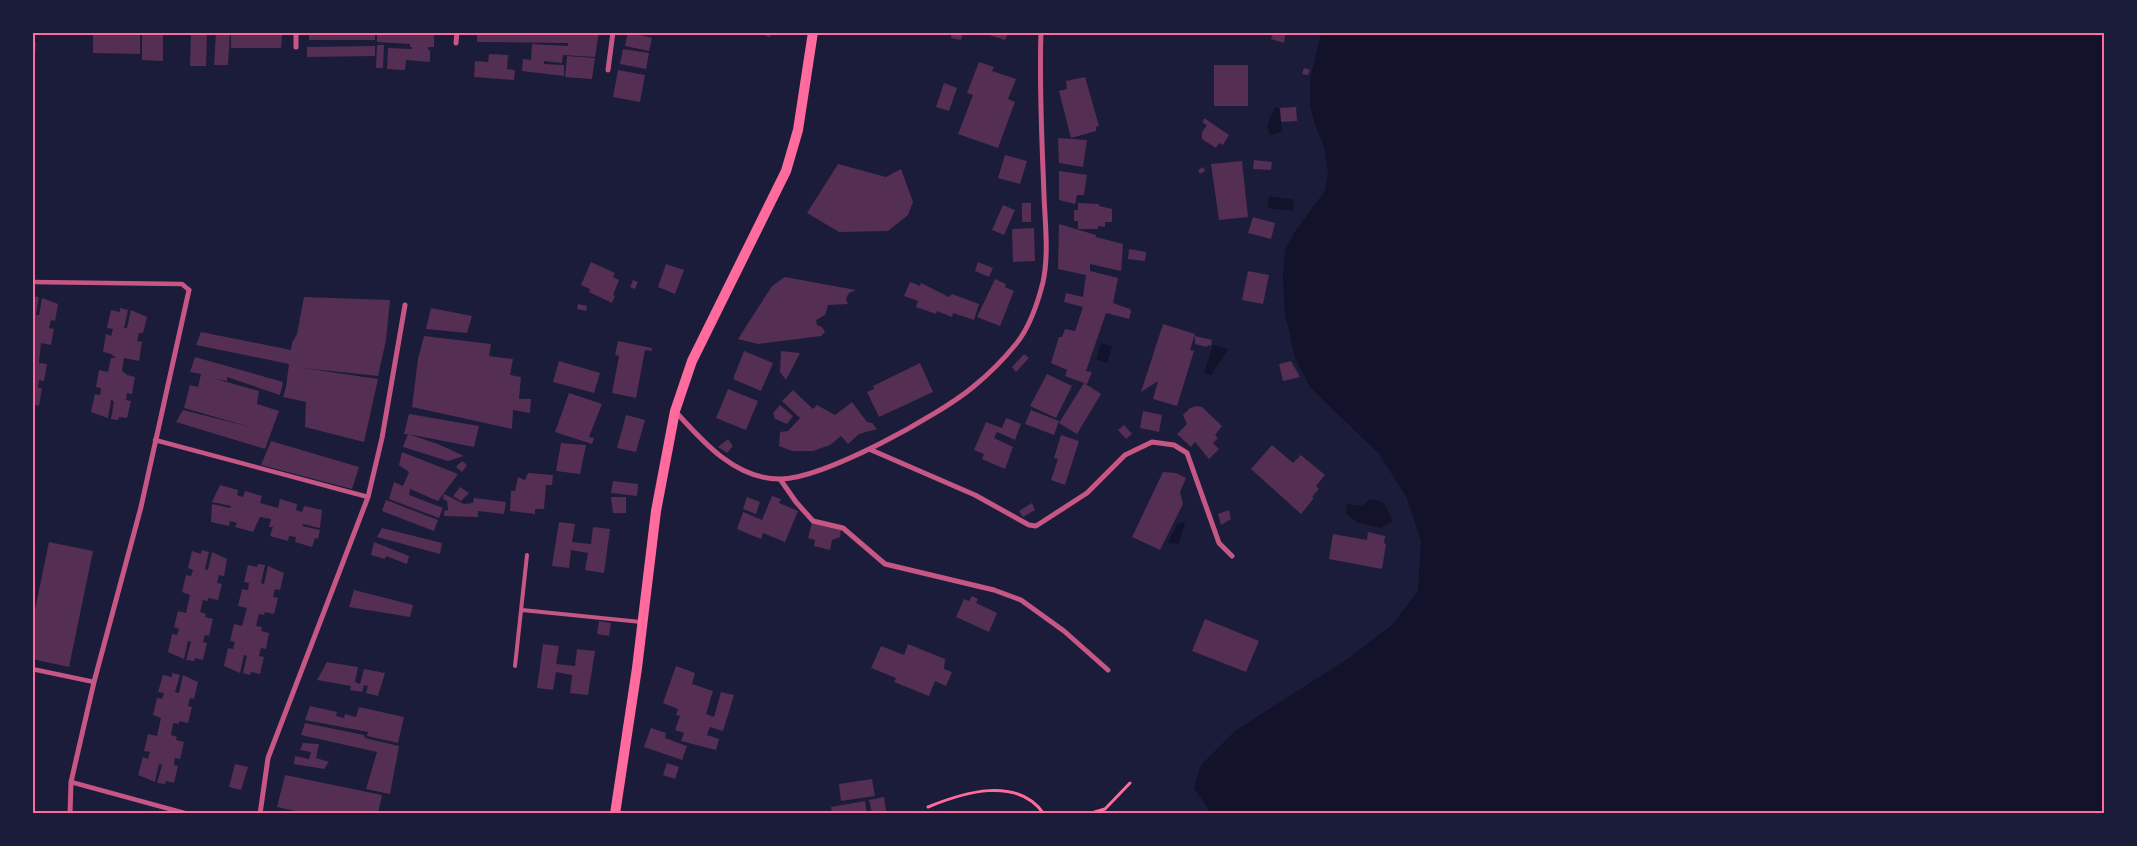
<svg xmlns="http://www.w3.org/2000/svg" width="2137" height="846" font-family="'Golos Text',sans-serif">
  <rect width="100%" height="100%" fill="#1b1b3a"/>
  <path fill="#12122b" d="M1321,33H2104V813H1211L1194,788L1201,765L1235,731L1349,658L1392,625L1418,591L1421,541L1406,496L1379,454L1310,387L1295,358L1285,314L1283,279L1285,250L1296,230L1325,191L1328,173L1324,146L1315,125L1310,104V80Z
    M1275,107L1287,113L1281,124L1282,132L1270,135L1267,125Z
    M1269,196L1294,200L1293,211L1268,208Z
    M1101,343L1112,347L1107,363L1096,359Z
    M1213,345L1228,349L1211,375L1204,373Z
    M1370,499L1383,502L1393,521L1380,528L1359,523L1346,514L1347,504L1362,506Z
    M1185,522L1179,544L1168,543L1177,524Z"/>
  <path fill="#542f53" d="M93,32H140V54L93,53Z
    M142,32H163V61L142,60Z
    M191,32H207L206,66H190Z
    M216,32H230L228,65H214Z
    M309,32H375V40H309Z
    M377,32L434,33V47H428V50H430V62L406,60L405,70L387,69L388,48L412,49V47H410V44L377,42Z
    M477,32H599L595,57L563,55L562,63L544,61V64L564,65V76L522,71L523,59L531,60L532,44L568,46V43L477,42Z
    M628,32L652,38L649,51L625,46Z
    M641,32H653L652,35Z
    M754,32H771L770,37Z
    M952,32H963L961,40L951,38Z
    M980,32H1009L1005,40Z
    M1273,32H1286L1284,43L1271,39Z
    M231,35H282L281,48H231Z
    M32,42H36L35,58H32Z
    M377,45H384L383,68H376Z
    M375,46V56L307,57V47Z
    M623,49L649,53L646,69L620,64Z
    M489,54L508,55L507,69L515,70L514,80L474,77L475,61L488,62Z
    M567,56L595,58L592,79L565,77Z
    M979,62L994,67L992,71L1016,79L1008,99L1015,102L998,148L958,134L973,95L967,93Z
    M1214,65H1248V106H1214Z
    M1304,68L1310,70L1308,75L1302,74Z
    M618,70L645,75L640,102L613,97Z
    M1085,77L1099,126L1096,127V131L1071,138L1059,91L1067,89L1066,81Z
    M944,83L957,88L949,111L936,107Z
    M1296,107L1297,121L1281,122L1280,108Z
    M1204,118L1229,135L1223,145L1219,143L1216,148L1202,139V132L1207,125L1203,123Z
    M1058,138L1087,140L1083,167L1059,163Z
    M1005,155L1027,161L1020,184L998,178Z
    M1254,160L1272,162L1271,170L1253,169Z
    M1242,161L1248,217L1219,220L1211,164Z
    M838,164L886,177L901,169L913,202L908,215L888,231L839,232L807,213Z
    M1203,167L1205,171L1200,174L1198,170Z
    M1059,171L1087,175L1084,195H1077L1075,204L1059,200Z
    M1022,203H1031V222H1022Z
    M1078,203L1099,204V206L1112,209V222H1105V227L1098,226V229H1078V221H1074V210H1078Z
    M1003,205L1015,210L1004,235L992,230Z
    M1253,217L1275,223L1271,239L1248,233Z
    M1059,224L1096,235V237L1123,244L1121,271L1090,264V271L1118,278L1113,303L1130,309L1131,311L1129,319L1106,313L1086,371L1092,372L1087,384L1065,376L1067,370L1051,363L1059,337H1062L1065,329L1075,331L1083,307L1064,302L1066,293L1083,297L1086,275L1058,269Z
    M1034,228L1035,261L1013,262L1012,229Z
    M1129,249L1146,252L1145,261L1128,259Z
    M591,262L615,273L613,277L619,280L613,295L615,296L612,303L589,292L590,289L581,285Z
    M978,262L993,268L989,277L975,271Z
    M666,264L684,270L675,294L658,287Z
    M1248,271L1269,275L1263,304L1242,300Z
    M785,277L856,290L849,293L846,299L848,304L828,305L825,315L816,320L817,325L822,327L825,332L821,336L758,344L738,339L772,286Z
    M995,279L1006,284L1005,287L1014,291L1000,326L977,317Z
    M633,280L638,282L635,289L630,287Z
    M910,282L920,286L921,283L949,297L952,294L979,304L974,320L953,313L952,317L937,311L936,314L916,307L918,301L904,296Z
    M32,296L39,297L36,315H39L42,298L58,304L55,321L51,320L49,328L54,329L51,345L41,343L39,363L47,364L44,381L39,380L38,388H42L39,406L32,404Z
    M304,297L390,300L386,340L378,376L303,368L378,379L364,442L305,427L306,402L283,397L286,387L289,364L196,345L201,332L291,350L292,343L297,334Z
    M578,304L587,306L586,311L577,309Z
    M120,308L128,310L124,328H127L131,310L147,317L143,333H139L137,341L142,342L139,361L124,358L122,371L127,375L135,377L132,394L127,393L126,400L131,401L127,418L119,417L118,420L111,419L114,401L111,400L108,418L91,412L95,394L100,395L101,388L96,387L99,370L108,372L111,358H116L111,354L103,352L106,334L111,336L113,329L107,328L111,310L120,312Z
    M431,308L472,316L467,333L426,329Z
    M1163,324L1195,334L1190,350L1194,351L1177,406L1153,399L1158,381L1141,392Z
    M424,336L491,344L489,356L513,359L510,375L521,377L519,399H531L530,413L513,410L512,429L412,407L418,359Z
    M1195,336L1212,340L1211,346L1208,345L1207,347L1195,344Z
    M618,341L652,348V351L645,350L636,398L612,393L619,356L615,355Z
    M744,351L773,363L761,391L733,379Z
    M781,351L800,353L786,380L780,372Z
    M1024,354L1029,358L1016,372L1012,367Z
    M195,357L283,382L280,395L227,377V381L216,379L259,391L257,404L279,411L265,449L176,422L183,410L250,427L184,408L190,385L198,387L201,374L190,372Z
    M559,361L600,373L594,393L553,382Z
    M1291,361L1300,377L1283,381L1279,364Z
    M920,363L933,392L879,417L867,392L874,389L873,386Z
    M1047,374L1072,386L1056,418L1030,406Z
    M1084,383L1101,394L1077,434L1059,423Z
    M728,389L758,401L746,430L716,418Z
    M793,390L813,409L817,405L835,415L852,402L867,422L872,423L877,429L859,434L848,444L841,436L830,445L813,451H792L779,446L780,432L788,431L800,418L782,401Z
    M569,393L602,404L589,437L594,438L592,444L555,432Z
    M780,405L793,416L787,424L775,419L773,413Z
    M1197,406L1202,407L1222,426L1215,435L1218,438L1213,443L1219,449L1209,459L1195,442L1191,447L1177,434L1187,424L1183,415L1190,408Z
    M1031,410L1059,421L1054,435L1025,424Z
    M1143,411L1162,415L1159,432L1140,428Z
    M409,414L479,426L474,447L408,434L438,444L464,456L448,461L403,447L408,434H404Z
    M626,415L645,420L636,452L617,448Z
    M1006,418L1021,424L1015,440L997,432L994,438L1013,447L1005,469L982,459L984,454L974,450L986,422L1002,428Z
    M1124,425L1132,434L1126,439L1118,430Z
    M1061,435L1079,441L1065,485L1051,480L1058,459L1054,458Z
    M728,439L733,446L727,453L718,447Z
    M271,441L359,467L352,489L261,465Z
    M561,443L586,445L580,474L556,471Z
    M1272,445L1293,463L1301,455L1325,475L1316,486L1319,489L1312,497L1314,498L1301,514L1251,469Z
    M402,452L458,474L438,501L410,489L409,495L443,508L439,518L389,499L394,482L403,486L409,472L399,465Z
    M462,461L467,465L462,472L456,467Z
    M1163,472L1176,473L1186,478L1180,492L1183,504L1160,550L1132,537Z
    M528,473L553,475L552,485H546L544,509H535V514L510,511L511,491H515L518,477L525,480Z
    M613,481L638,484L637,496L611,493Z
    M220,485L238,490L237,495L243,497L245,491L262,496L260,503L278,508L280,499L297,504L296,510L302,512L304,506L322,510L320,528L303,524L302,526L320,530L318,539L315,538L312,547L295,542L296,537L289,536L288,541L270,536L273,527H269L271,519L260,517L253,532L235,527L237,523L230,521L229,526L211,522L212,504L230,508L231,506L212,502Z
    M460,487L469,493L461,501L453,496Z
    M444,494L464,504L473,503L474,498L506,502L504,514L478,511V517L444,516V511L448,510L447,501L443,499Z
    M772,496L781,499L779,503L798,511L785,542L763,533L761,539L737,529L743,512L762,520Z
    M611,497H626V513H613Z
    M747,497L760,502L756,514L743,509Z
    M386,500L438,520L434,531L382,511Z
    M1032,503L1035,510L1023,517L1019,511Z
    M1229,510L1231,519L1221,525L1218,514Z
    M559,522L575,524L572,542L591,544L593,527L610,529L604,573L585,570L588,553L571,550L569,568L552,566Z
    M812,523L841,529L840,537L832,540L830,550L814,546L815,540L808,538Z
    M382,528L442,543L440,554L377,537Z
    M1368,532L1385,536L1384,543L1386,544L1382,569L1329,559L1333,534L1367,540Z
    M49,542L93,551L69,667L32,659V624Z
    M374,542L409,556L407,564L386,556L385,559L371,555Z
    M202,550L209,552L205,569L208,570L212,552L227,559L224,576L219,575L217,583L222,584L218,600L208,598V601L203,600L200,612L206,614L205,617L213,619L209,636L205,635L203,642L207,643L203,660L195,658L194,661L186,660L191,642L188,641L184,659L168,652L172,634L177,635L179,629L174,627L178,611L186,613L190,595L182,592L186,575L191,576L193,570L188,568L192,551L201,554Z
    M258,564L265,565L261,583L264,584L268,566L284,573L280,590L275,589L273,597L278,598L274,614L265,612L264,615L259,614L256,626L262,627L261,631L269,633L266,649L261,648L259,656L264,657L260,674L251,672L250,675L243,673L247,656L244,655L240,673L224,666L228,648L233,649L235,642L230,641L234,624L242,626L247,608L238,606L242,589L248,590L249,583L244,582L248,565L257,567Z
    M354,590L413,605L410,617L349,607Z
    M972,596L978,599L976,603L997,613L989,632L956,617L964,599L969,601Z
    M1205,619L1259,641L1246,672L1192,651Z
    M599,621L611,623L609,636L597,634Z
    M543,644L559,646L556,664L575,666L577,649L595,651L588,695L570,693L572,675L556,672L553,690L537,688Z
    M908,644L945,659L944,669L952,672L946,686L935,681L929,696L894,682L896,678L871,668L881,646L904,655Z
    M327,662L358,667L355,682L360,684L364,669L385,673L378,696L366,693L368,686L364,685L362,692L350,690L351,686L317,680Z
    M676,666L695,673L692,684L713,691L706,714L714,717L721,692L734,695L723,731L710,727L707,735L719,739L716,750L681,741L684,733L675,730L680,716L676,715L678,709L663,703Z
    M172,673L180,675L175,692L179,693L183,675L198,682L194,699L190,698L188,706L192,707L188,723L179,721V724L173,723L171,735L177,737L176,740L184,742L180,759L175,758L174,765L178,766L174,783L166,781L165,784L157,783L162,765L159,764L155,782L138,775L143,757L148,759L150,752L144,751L148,734L157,736L161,718L153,715L157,698L162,699L164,693L158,692L163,675L172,677Z
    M310,706L337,712L336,716L344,718L345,714L356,717L359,707L404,717L398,743L367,736L368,732L305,720Z
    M305,723L364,735L365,738L399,746L390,794L366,789L377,752L301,735Z
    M651,728L666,733L665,738L687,746L682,760L644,747Z
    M303,743L319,744L316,758L329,762L324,769L294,764L295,756L309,759L311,752L300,750Z
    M667,763L679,767L675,779L663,775Z
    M235,764L248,767L241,790L229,787Z
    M285,775L382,795L378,814H309L277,807Z
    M872,779L875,796L841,801L839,784Z
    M884,797L886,811L872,814L869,800Z
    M865,801L867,814H832L831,807Z"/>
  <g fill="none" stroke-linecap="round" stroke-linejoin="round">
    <path stroke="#ff6b9d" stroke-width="3" d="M928,807C962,793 1017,775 1044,814
      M1088,814L1105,809L1130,783"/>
    <path stroke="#c65784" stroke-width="4" d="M522,610L641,622
      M515,666L527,555"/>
    <path stroke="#c65784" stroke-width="4.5" d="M32,282L182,284L189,290
      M155,440L368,497
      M32,669L94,682
      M71,782L188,814"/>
    <path stroke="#c65784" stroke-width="5" d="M456,43L457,32
      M296,47V32
      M608,70L613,32
      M676,412C703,442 736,480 781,479C825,478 938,416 973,387C989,374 1003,360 1016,344C1029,328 1038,302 1043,282C1049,254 1045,223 1044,195C1042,141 1039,87 1041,32
      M869,449L975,495L1029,525L1036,526L1087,493L1125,455L1152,442L1174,445L1187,453L1219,543L1232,556
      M780,479L796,502L813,521L843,528L885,564L994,590L1021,600L1064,631L1108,670
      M70,814L71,782L94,682L141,507L189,290
      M260,814L268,758L368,497L382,438L405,305"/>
    <path stroke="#ff6b9d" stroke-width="10" d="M615,814L637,668L656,511L675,411L692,361L786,171L798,130L813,32"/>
  </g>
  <rect width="2137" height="846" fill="none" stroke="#1b1b3a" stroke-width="68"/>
  <rect x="34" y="34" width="2069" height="778" fill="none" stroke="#ff6b9d" stroke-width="2"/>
</svg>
